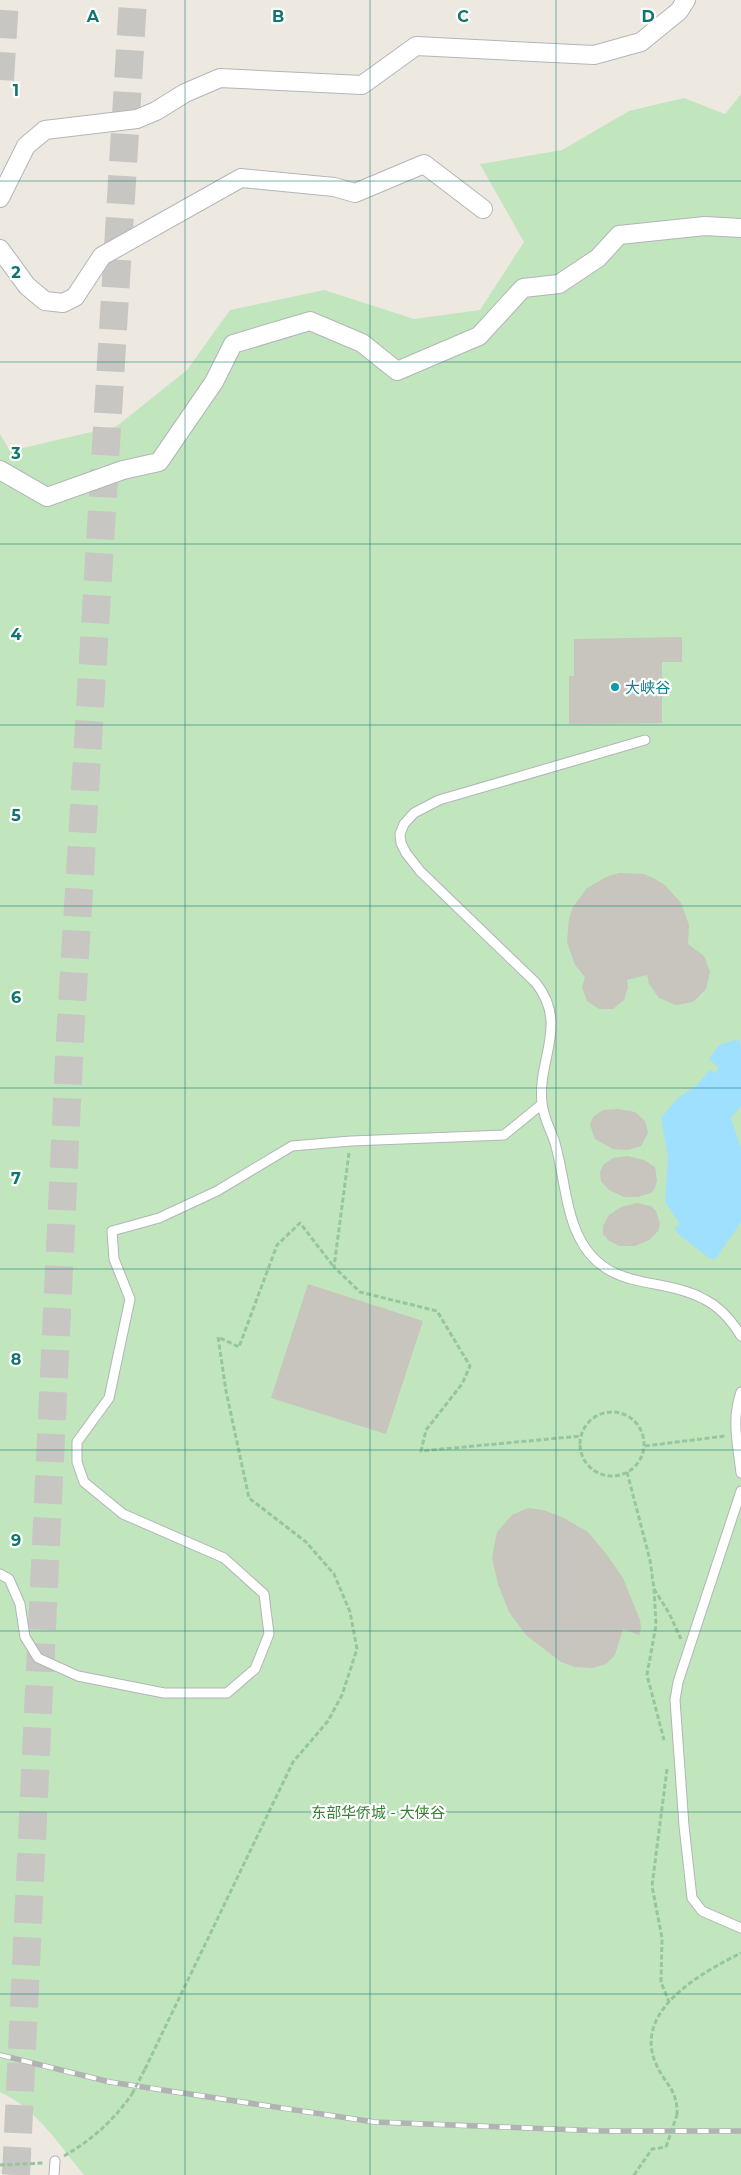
<svg xmlns="http://www.w3.org/2000/svg" width="741" height="2175" font-family="Montserrat,'Noto Sans SC',sans-serif">
  <rect width="100%" height="100%" fill="#ede9e1"/>
  <path fill="#c1e5bd" d="M741,94V2175H84C60,2146 36,2108 0,2092V434L10,451L117,426L187,370L230,310L324,290L414,319L480,310L524,242L480,164L562,150L629,111L684,98L725,114Z"/>
  <path fill="#a0e0ff" d="M739,1039L741,1047V1106L731,1118L741,1148V1222L715,1260L709,1258L678,1234L675,1228L680,1224L665,1202L668,1157L661,1118L679,1097L696,1086L710,1070L715,1073L719,1068L709,1059L719,1045Z"/>
  <path fill="#c8c4be" d="M682,637V662H662V723L569,724V676H574V639Z
    M620,873L644,874L655,879L665,885L681,903L689,925L688,944L704,956L710,972L706,989L693,1002L676,1005L659,998L649,984L647,975L627,980L628,987L624,1000L613,1009H599L587,1001L582,987L585,977L575,965L567,942L569,918L573,907L587,888L608,876Z
    M618,1109L635,1112L645,1121L648,1133L641,1146L628,1150L613,1149L595,1139L590,1125L593,1117L603,1110Z
    M627,1156L644,1160L655,1167L657,1180L655,1188L651,1193L638,1197H624L609,1190L601,1181L600,1173L603,1165L613,1158Z
    M637,1203L651,1206L656,1211L660,1224L658,1231L649,1240L635,1246H619L608,1240L603,1234V1226L609,1215L621,1207Z
    M308,1284L423,1321L386,1434L271,1398Z
    M528,1508L543,1510L562,1517L588,1532L607,1555L623,1578L640,1620L641,1628L639,1635L623,1629L615,1655L606,1664L592,1668L575,1667L561,1662L526,1635L509,1612L498,1584L492,1558L497,1532L512,1515Z"/>
  <g fill="none" stroke-linecap="round" stroke-linejoin="round">
    <path stroke="#c8c6c2" stroke-width="28" stroke-dasharray="28 14" stroke-linecap="butt" d="M0,80L5,0
      M16,2175L70,1038L133,0"/>
    <defs>
      <path id="lane" d="M645,740L439,800L414,813L404,824L400,834L401,843L406,853L420,871L536,983C569,1025 537,1059 542,1103C543,1117 551,1130 555,1143C563,1170 566,1211 578,1235C605,1293 659,1275 704,1299C720,1307 732,1321 741,1336
        M741,1392C731,1420 738,1445 741,1473
        M741,1491L678,1682L675,1700L684,1826L692,1898L702,1911L741,1928
        M0,1574L9,1579L20,1604L25,1637L38,1658L78,1676L164,1693H227L255,1669L269,1634L264,1594L224,1558L123,1514L84,1482L77,1462V1442L109,1398L130,1299L114,1259L112,1231L159,1218L217,1191L292,1146L351,1141L504,1135L542,1104
        M54,2175L55,2161"/>
      <path id="street" d="M0,198L26,146L45,130L137,119L156,111L185,93L220,78L362,85L416,46L594,55L641,42L679,11L686,0
        M0,249L27,286L45,301L63,303L75,297L102,256L241,178L334,187L355,193L424,164L483,209
        M0,470L47,497L123,470L159,462L214,382L233,344L310,321L362,343L397,371L479,336L523,288L559,284L598,258L619,235L705,226L741,228"/>
    </defs>
    <use href="#lane" stroke="#b2b5b9" stroke-width="11"/>
    <use href="#street" stroke="#b2b5b9" stroke-width="20"/>
    <path stroke="#96c69f" stroke-width="3" stroke-dasharray="5 2.5" stroke-linecap="butt" d="M349,1153L334,1267L360,1292L437,1311L470,1366L462,1384L426,1430L421,1451L581,1436
      M580 1444a32 32 0 1 1 64 0a32 32 0 1 1-64 0Z
      M645,1446L725,1436
      M627,1472L650,1560L654,1589L656,1625L647,1675L664,1740
      M654,1589L669,1613L681,1639
      M667,1769L652,1886L662,1938L661,1982L669,2002
      M145,2069L293,1762L328,1721L342,1695L357,1649L350,1612L334,1574L306,1542L249,1498L226,1391L218,1337L239,1347L277,1245L300,1223L334,1267
      M677,2115C678,2089 665,2085 656,2064C632,2010 703,1972 741,1953
      M64,2156C93,2139 113,2121 132,2094
      M0,2165L44,2163
      M634,2175L652,2149L666,2147"/>
    <use href="#lane" stroke="#fff" stroke-width="9"/>
    <use href="#street" stroke="#fff" stroke-width="18"/>
    <defs>
      <path id="rail" d="M0,2055L110,2082L374,2122L603,2131H741"/>
    </defs>
    <use href="#rail" stroke="#b1b2b3" stroke-width="5.5"/>
    <use href="#rail" stroke="#fff" stroke-width="4" stroke-dasharray="11" stroke-linecap="butt"/>
    <path stroke="#96c69f" stroke-width="3" stroke-dasharray="5 2.5" stroke-linecap="butt" d="M132,2094L145,2069
      M666,2147L677,2115"/>
  </g>
  <path fill="none" stroke="#0f766e" stroke-width="1" stroke-opacity="0.55" d="M185,0V2175M370,0V2175M556,0V2175M0,181H741M0,362H741M0,544H741M0,725H741M0,906H741M0,1088H741M0,1269H741M0,1450H741M0,1631H741M0,1812H741M0,1994H741"/>
  <circle fill="#0f9aa8" stroke="#fff" stroke-width="2" cx="615" cy="687" r="5"/>
  <g text-anchor="middle" dominant-baseline="central" stroke-width="4.5" stroke-linejoin="round" paint-order="stroke">
    <g font-size="15" fill="#0d838f" stroke="#fff" text-anchor="start">
      <text x="625" y="687">大峡谷</text>
    </g>
    <g font-size="15" fill="#378132" stroke="#fff">
      <text x="378" y="1812">东部华侨城 - 大侠谷</text>
    </g>
  </g>
  <g font-size="16" text-anchor="middle" font-weight="bold" fill="#0f766e" stroke="#fff" stroke-width="4.5" stroke-linejoin="round" paint-order="stroke">
    <text x="93" y="22">A</text>
    <text x="278" y="22">B</text>
    <text x="463" y="22">C</text>
    <text x="648" y="22">D</text>
    <text x="16" y="96">1</text>
    <text x="16" y="278">2</text>
    <text x="16" y="459">3</text>
    <text x="16" y="640">4</text>
    <text x="16" y="821">5</text>
    <text x="16" y="1003">6</text>
    <text x="16" y="1184">7</text>
    <text x="16" y="1365">8</text>
    <text x="16" y="1546">9</text>
  </g>
</svg>
